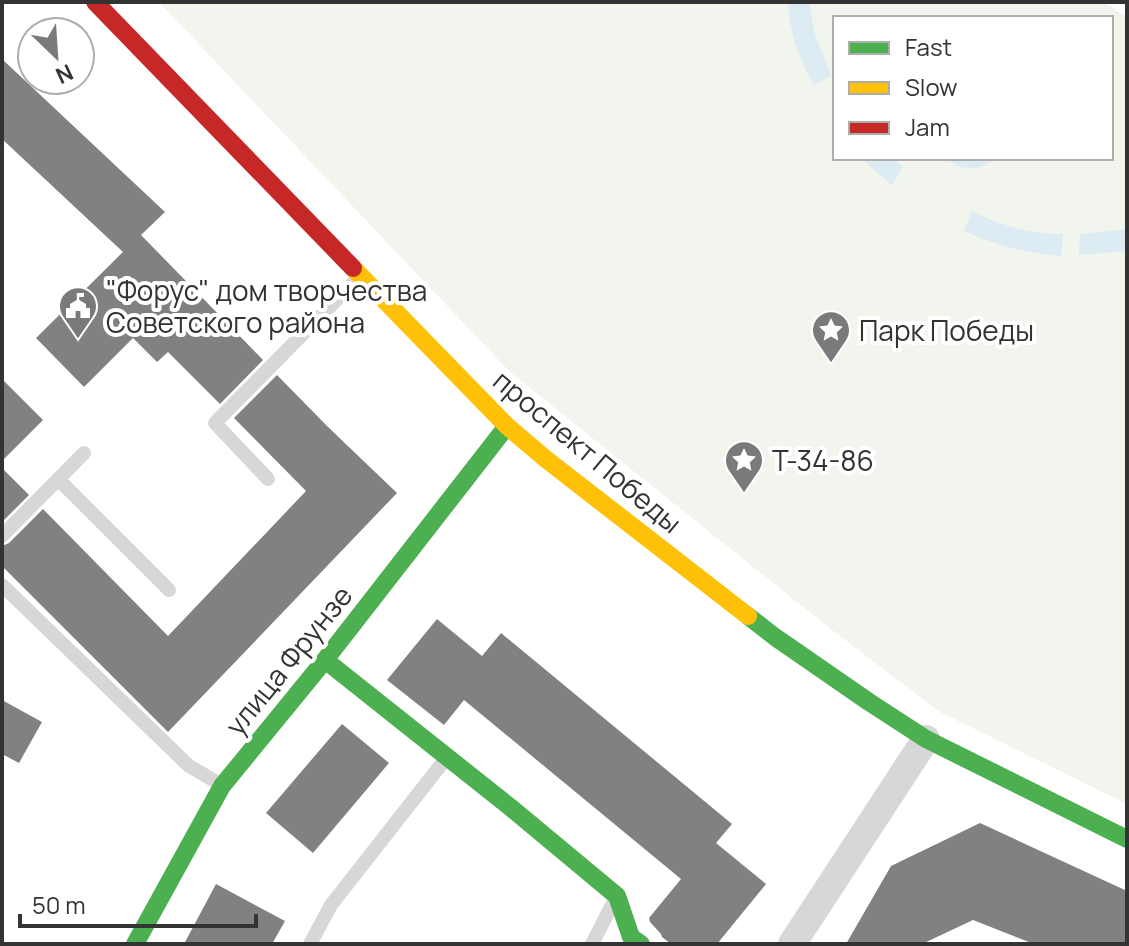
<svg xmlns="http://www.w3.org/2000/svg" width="1129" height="946" font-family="Manrope,sans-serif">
  <rect width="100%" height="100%" fill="#fff"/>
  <path fill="#f1f5ed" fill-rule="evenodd" d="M159,2H1104L1127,17V804L940,712L823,623L510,372ZM835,18H1111V158H835Z"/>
  <path fill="#ddebf3" d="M788,2H809L815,35L831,75L814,85C799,59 789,32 788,2Z
    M860,158H892L903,166L892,185Z
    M945,158H995C979,173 961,171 945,158Z
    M972,211C1001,226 1030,234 1063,234L1061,256C1026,253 995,245 964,231Z
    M1127,229V251L1079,255L1080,234Z"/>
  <path fill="#818181" d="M2,59L165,212L141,235L263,360L220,404L168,352L157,362L133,338L84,387L36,338L123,252L2,139Z
    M277,375L327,426L397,493L168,732L2,566V546L9,543L43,509L168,636L306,491L234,418Z
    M2,379L43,420L2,461Z
    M2,468L29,495L2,522Z
    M437,619L482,656L501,633L732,824L716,843L766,884L717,944H671L662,937L661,934L650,922L649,918L681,879L464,700L444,725L387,680Z
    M2,700L42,722L19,763L2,754Z
    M342,724L389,763L313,853L266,813Z
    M980,823L1127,891V944H1034L973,920L922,944H846L891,866Z
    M216,884L285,921L272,944H184Z"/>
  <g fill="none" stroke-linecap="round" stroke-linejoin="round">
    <path stroke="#d7d7d7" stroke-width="14" d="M58,479L169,590
      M268,479L215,423L360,276
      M2,536L84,453
      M2,585L189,766L220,784
      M310,944L331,905L447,757
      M592,944L612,905"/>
    <path stroke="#d7d7d7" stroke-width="28" d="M792,944L926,739"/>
    <path stroke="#4caf50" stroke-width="18" d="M748,616L775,637L869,702L926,739L1127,839
      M325,660L510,807L617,896L631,937L641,944
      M135,944L222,786L325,660L507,426"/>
    <path stroke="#ffc107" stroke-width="18" d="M353,268L507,426L547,460L748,616"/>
    <path stroke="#c62828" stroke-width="18" d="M95,2L353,268"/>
  </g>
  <defs>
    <symbol id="civic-pin" viewBox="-11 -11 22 30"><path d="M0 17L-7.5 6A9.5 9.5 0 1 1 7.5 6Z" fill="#7a7a7a" stroke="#fff"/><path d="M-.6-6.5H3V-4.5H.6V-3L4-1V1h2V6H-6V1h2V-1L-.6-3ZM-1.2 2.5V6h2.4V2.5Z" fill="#fff"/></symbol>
    <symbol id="sight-pin" viewBox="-11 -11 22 30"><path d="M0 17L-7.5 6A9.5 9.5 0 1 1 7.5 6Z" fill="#7a7a7a" stroke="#fff"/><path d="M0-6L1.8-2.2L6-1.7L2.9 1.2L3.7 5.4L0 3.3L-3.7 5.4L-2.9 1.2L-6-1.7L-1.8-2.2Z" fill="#fff"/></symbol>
  </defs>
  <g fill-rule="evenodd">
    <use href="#civic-pin" x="56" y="284" width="44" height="60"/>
    <use href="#sight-pin" x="809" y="308" width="44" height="60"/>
    <use href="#sight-pin" x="722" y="438" width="44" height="60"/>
  </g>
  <g text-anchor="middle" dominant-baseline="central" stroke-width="8" stroke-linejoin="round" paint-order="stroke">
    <g font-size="28" fill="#333" stroke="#fff" text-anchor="start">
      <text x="106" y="290">"Форус" дом творчества<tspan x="106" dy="32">Советского района</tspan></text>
      <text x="859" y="330">Парк Победы</text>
      <text x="772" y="460">T-34-86</text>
    </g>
    <g font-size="28" fill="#333" stroke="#fff">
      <text transform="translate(588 451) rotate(40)">проспект Победы</text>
      <text transform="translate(288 660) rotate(-51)">улица Фрунзе</text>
    </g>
  </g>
  <rect width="1129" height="946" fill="none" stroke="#333333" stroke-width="8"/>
  <rect x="833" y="16" width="280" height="144" fill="#ffffff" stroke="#adadad" stroke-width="2"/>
  <rect x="849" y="42" width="40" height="12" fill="#4caf50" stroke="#adadad" stroke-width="2"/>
  <text x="905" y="56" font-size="24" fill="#333333">Fast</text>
  <rect x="849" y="82" width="40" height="12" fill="#ffc107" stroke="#adadad" stroke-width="2"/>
  <text x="905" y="96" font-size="24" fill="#333333">Slow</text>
  <rect x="849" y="122" width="40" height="12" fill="#c62828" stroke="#adadad" stroke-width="2"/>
  <text x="905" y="136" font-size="24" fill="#333333">Jam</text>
  <g transform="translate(56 56) rotate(155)"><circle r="38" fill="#ffffff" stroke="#adadad" stroke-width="2"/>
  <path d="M0-6L14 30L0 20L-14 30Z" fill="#7a7a7a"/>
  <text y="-12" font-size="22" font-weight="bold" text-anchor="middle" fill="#333333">N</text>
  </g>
  <path d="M20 914v12h236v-12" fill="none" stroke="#333333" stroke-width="4"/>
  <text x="32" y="914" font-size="24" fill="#333333" stroke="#ffffff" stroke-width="6" paint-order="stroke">50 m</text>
</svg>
